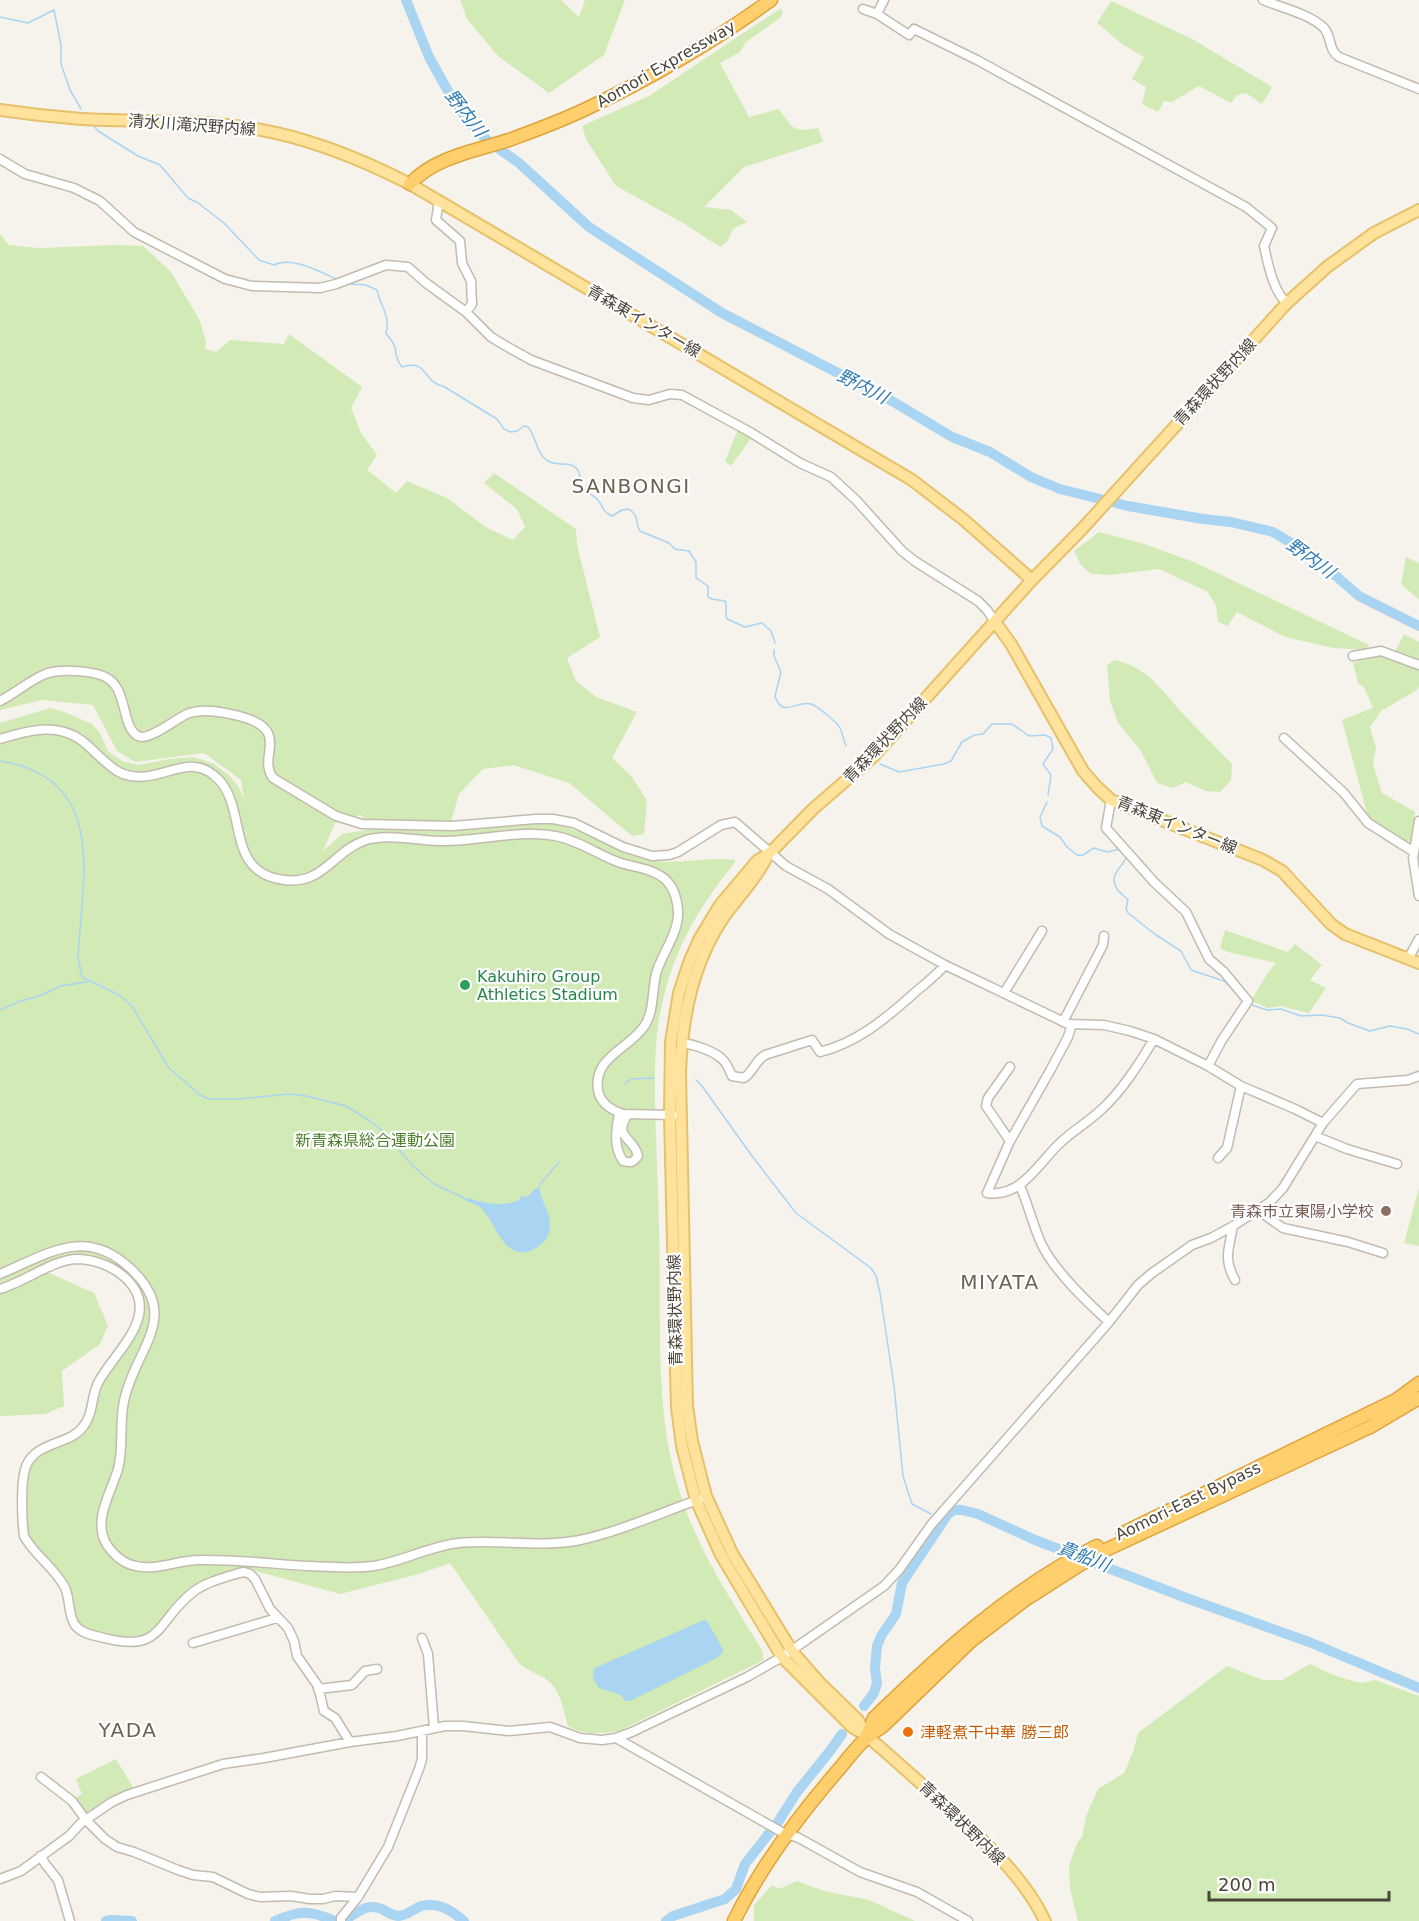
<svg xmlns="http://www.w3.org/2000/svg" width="1419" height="1921" font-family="'DejaVu Sans','Noto Sans JP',sans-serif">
  <rect width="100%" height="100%" fill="#f6f3ec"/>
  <path fill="#d2eab5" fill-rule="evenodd" d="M460,0H561L579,17L585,0H625L604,55L549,93L498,56L467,19Z
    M1111,1L1192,39L1272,87L1262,104L1246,93L1237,95L1231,103L1199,86L1172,102L1164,101L1158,112L1142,104L1146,87L1132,79L1144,57L1122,44L1097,23Z
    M781,8L783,12L780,18L746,42L740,52L720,63L749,117L779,109C794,130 792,132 818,128L823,142L744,167L704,207L731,210L747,222L733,229L727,242L720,247L683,223L616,186L586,139L582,126L649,96Z
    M0,234L9,245L38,248L116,245L143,246L171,272L200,321L206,342L205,349L216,352L230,340L284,344L289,334L362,387L351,408L361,433L377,455L367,470L396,493L407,481L447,498L487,528L513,540L525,527L517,509L484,483L494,473L576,529L577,545L600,637L567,658L576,681L596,697L637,712L612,758L632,777L647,800L644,834L632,836L569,783L513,765L483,769L459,794L449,829L551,823C585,829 613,852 646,860C675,866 705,856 735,860V862C698,909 675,946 662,1005C654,1037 655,1072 655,1105C656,1146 658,1187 659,1227C662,1315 653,1409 680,1493C698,1551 731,1599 762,1650L764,1660L619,1731C601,1734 583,1735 568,1726C563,1710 561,1690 547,1680C538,1673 527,1671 519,1663L450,1563L419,1574L340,1594L245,1568C226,1570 200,1580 185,1592C174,1602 166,1617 155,1627C150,1633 143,1637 135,1638C121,1640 89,1633 79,1623C72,1615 74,1605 70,1597C58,1576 40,1558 28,1536L26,1528L27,1476L29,1467L42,1453L88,1427L94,1415L98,1394L102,1385L138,1334L143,1312L138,1289L124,1272L114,1265L90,1257L40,1269L94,1293L108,1326L100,1344L62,1371L64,1406L45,1414L0,1416V723L50,708L62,711L92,724L100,733L108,751L122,761L139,765L169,759L194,757L214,764L230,776L238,786L244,799L241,780L204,753L135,762L117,751L93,705L42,700L0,710ZM361,815L373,829L342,834L323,851L335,823Z
    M738,429L752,437L731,466L725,461Z
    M1099,532L1144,544L1194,562L1369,645L1366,650L1334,648L1285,637L1237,612L1228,626L1218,622L1216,606L1208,592L1159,569L1110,575L1091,574L1081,565L1074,551Z
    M1406,557L1419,563V600L1401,584Z
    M1404,634L1419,642V686L1417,690L1381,711L1370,727L1376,748L1373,764L1382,793L1415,812L1412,838L1407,844L1368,817L1342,720L1373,708L1364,687L1358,683L1353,663L1378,656L1391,659Z
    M1115,660C1150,668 1163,693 1186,717C1201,733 1217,748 1232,764L1231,780L1220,792L1206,791L1186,782L1173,788L1157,783L1141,751L1118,723L1110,701L1107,665Z
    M1225,930L1288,952L1295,944L1322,965L1310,980L1326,988L1309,1013L1280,1006L1268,1008L1251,1001L1267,974L1276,963L1228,952L1220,948Z
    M1419,1188V1246L1404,1243Z
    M1310,1664L1331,1674L1352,1681L1362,1683L1375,1680L1419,1696V1921H1078L1070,1889L1069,1866L1077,1843L1082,1837L1086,1816L1098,1789L1124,1773L1133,1752L1138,1733L1227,1666L1263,1680H1282Z
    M116,1759L134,1789L87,1814L73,1799L82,1794L76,1779Z
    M797,1881L824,1891L869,1900L915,1921H754V1905L772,1885L779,1889Z"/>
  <path fill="#a9d4f2" d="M536,1188L540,1190C541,1203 551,1212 550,1226C550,1235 544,1244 536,1248C505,1265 497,1226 483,1210C478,1205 473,1203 466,1201L467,1198C488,1204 500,1207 520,1200V1196L527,1197Z
    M704,1620L707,1621L723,1649L722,1653L717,1658L630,1701H625L621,1695L599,1688C595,1681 590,1676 595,1668Z"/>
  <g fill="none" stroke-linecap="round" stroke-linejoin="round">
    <path stroke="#a9d4f2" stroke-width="1.5" d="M0,17L28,23L54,10L61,45V64L70,90L81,109
      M94,126L98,131L138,156L160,165L188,198L198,203L224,223L259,260L274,265C291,256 319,271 336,279
      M351,284L366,285L377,290C380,305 391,317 386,333C389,338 393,341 395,347C396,355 397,361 402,367C429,359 422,382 443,386L497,419L504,429L511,432L517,431L524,426L528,427C537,437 536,456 550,462C558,466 571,461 577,469C581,474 580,482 583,487C586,492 593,495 597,499C604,506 601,511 612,516L622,510L629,509C641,517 634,523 640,531L669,543L675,549L689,551L696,562V578L708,586V597L712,599L725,601C728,607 724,612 727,619L745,627L762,623L771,631L775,643
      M774,650V656L781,672L775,696C782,719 797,700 811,704C817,706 837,722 840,728C843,734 843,740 846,746
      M0,761C109,778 82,878 78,957L82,977L119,995L132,1006L169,1068L200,1095L209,1099H240L289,1094L306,1096L346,1106L370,1121L384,1132L413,1166L434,1184L466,1199
      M880,764L899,772L944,764L951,761L962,742L974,735L983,734L992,724H1012L1029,736L1045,735L1051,738L1053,749L1043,764L1051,775L1048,795
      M1047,802L1040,817L1042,826L1060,837L1067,847L1077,855H1083L1094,848L1107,852L1120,849
      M1126,857C1122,869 1108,874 1117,889C1120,894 1125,896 1128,900L1126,909L1128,913L1156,935L1181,951L1191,970L1224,981L1236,992
      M1252,1005L1267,1010L1281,1009L1301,1016L1321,1015L1340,1018L1348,1023L1370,1031L1390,1026L1407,1029L1419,1034
      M0,1010L18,1002L42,995L60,986L87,982
      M696,1080L702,1086L752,1156L796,1213L871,1268L876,1276L880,1293L894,1386L903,1476L912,1504L931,1514
      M625,1084L631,1079L654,1078
      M538,1189L542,1182L559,1162"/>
    <path stroke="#a9d4f2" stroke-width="10" d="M406,0L429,57L449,93L468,121L488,141L519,163L589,227L722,313L892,401L952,437L990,452L1031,477L1060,489L1128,506L1203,519L1231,522L1273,532L1313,556L1359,596L1419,626
      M864,1706L874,1693L877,1683L875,1668L877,1646L881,1636L896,1614L902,1583L948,1514L954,1510H962L978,1514L1035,1540L1189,1599L1309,1642L1419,1688
      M106,1921L111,1920L132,1921
      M275,1921C300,1910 309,1910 335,1921
      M343,1921C356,1914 366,1902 382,1909C388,1912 392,1916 399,1916C408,1915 413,1909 421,1906C438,1901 452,1911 464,1921
      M666,1921L673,1916L725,1899L736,1889L745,1864L778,1822L797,1792L830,1751L842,1734"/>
    <defs>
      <path id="minor" d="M1263,0C1280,7 1312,15 1324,28C1332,37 1328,50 1339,57L1419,89
        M863,9L877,14L884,0
        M877,14L909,35L914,29L977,60L1246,207L1272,228L1264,246C1268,264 1273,291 1287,303
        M0,159L25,174L74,188L100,201L134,232L225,279L252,286L320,288L336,284L386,265L408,267L426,283L466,312L491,337L506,346L531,360L633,398L649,400L670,394L682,395L750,432L800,463L831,477L856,500L902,551L916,562L978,601L987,610L995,622
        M439,201L436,220L460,241L462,263L471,281L472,304L466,312
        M1353,656L1381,651L1419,665
        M0,701C15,693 28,682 43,675C57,668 98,670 110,680C118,686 120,695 123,704C126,714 128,731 138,736C148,742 177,718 187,714C205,707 229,713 246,718C290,733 257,757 273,778L336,816L362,824L452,826L536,819H553L574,823L623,847L652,856L669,855L678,852L721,825L735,822L786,866L828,889L889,934L945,965L1068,1024L1104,1025L1130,1031L1154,1039L1208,1066L1241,1086L1295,1109L1323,1123
        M1284,738L1344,793L1368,823L1414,852
        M0,739C26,731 56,722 81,740C88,745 94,752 100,757C110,766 118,774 131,776C164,782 192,749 220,781C247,812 226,873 284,880C324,885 333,851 366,840C389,833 416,841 440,841C478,842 523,828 560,837C581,842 599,855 618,862C635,868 654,868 667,881C675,890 678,903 678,915C677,936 661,955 656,974C652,991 654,1011 645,1025C630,1049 593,1056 598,1090C600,1103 611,1110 623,1114L675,1115
        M1111,800L1106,828L1154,882L1186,912L1209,959L1224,972L1248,1001L1222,1040L1208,1066
        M1419,821L1413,858L1419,896
        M1408,959L1419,939
        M1004,993L1042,931
        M1063,1022L1103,945L1104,936
        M1072,1024L1068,1037L1051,1069L1010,1141L987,1193C1022,1198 1039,1162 1061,1142C1073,1131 1088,1122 1101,1110C1122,1091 1139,1064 1154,1039
        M681,1043C693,1044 714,1051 722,1059C727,1063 729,1070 732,1076L744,1078C753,1072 755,1061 765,1055L812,1040L820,1052C856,1043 884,1020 911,996C923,985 935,977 945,965
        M619,1113C616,1130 613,1146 623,1161C630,1163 633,1163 638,1156C634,1137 612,1138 628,1114
        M1315,1136L1347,1149L1397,1164
        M1010,1141L986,1106L988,1098L1010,1067
        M1218,1158L1227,1148L1241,1086
        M1020,1186C1028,1204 1033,1225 1041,1243C1054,1271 1087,1302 1109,1322
        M1259,1211L1283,1228L1348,1242L1383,1253
        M1233,1226C1229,1249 1223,1259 1235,1280
        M0,1274C48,1254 85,1226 130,1268C183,1317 135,1348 124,1401C119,1424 124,1447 118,1469C111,1493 92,1521 107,1545C114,1555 124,1564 136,1566C157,1571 178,1560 199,1560C235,1559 273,1564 309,1566C331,1567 351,1569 373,1566C402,1562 429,1546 459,1543C499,1539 540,1548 580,1540C618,1532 663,1512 700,1499
        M0,1289C24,1282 53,1260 76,1259C92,1259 110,1265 122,1275C166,1311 117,1349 99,1381C90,1397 95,1411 83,1427C69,1445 39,1441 27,1464C20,1478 22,1520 24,1536C34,1555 54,1567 64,1586C71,1598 67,1613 75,1625C82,1634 93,1635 104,1638C164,1653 155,1622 193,1592C206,1582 223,1578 239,1573L244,1572L250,1574L255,1579L270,1609L288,1628L294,1641L297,1656L318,1686L324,1711L335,1718L350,1742
        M422,1638L428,1654L434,1728
        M193,1643L277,1618
        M318,1689L352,1685L365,1671L377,1669
        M616,1738L787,1835L797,1837L860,1872L917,1892L968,1921
        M41,1777L72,1801L86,1820L105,1839L117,1847L134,1852L178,1870L193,1875L213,1877L248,1894L260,1897L291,1896L310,1899H323L335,1896L358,1897
        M40,1856L46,1865L58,1880L70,1921
        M0,1879L21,1871L69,1836L81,1823L112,1802L127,1795L223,1764L264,1758L350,1742L397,1736L445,1726H463L509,1731L550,1727L580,1738L602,1740L616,1738L632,1732L747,1677L782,1657L884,1586L899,1570L931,1525L1109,1322L1138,1285L1152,1273L1192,1245L1211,1238L1233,1226L1270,1202L1283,1188L1323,1123L1357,1084L1408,1080L1419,1076
        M341,1921V1918L358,1897L388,1847L419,1769L422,1759V1732"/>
      <path id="major" d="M0,110C27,114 54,117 82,119C140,122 198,119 256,129C310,138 361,159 410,184L912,480L964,520L1032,580
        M995,622L1011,644L1083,771L1097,787L1111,800L1263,860L1282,871L1331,924L1345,934L1419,963
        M769,853C758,876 741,894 726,914C693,961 682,1016 680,1073L687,1406L692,1441L706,1496L732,1553L792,1651L820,1683L858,1720L867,1736
        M1045,1921C1027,1883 997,1854 967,1825C934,1795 901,1765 867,1736L852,1727L782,1657L721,1555L696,1500L682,1446L677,1407L676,1371L670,1114L671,1042L679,993L690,960L700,938L720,905L757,861L770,853L813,809L873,757L1032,580L1083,528L1287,303L1327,267L1374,233L1419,210"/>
      <path id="highway" d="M410,184C435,157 475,151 509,140C536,130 564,120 590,107C653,77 714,41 771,0
        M1123,1533L1396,1400L1419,1383
        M867,1736L874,1718C941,1653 1012,1588 1097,1546
        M734,1921C761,1866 800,1814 840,1768C854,1751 863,1738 883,1726L971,1641L1025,1600L1097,1554L1370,1427L1419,1398"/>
    </defs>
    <use href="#minor" stroke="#c2bbae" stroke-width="11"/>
    <use href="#major" stroke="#e6c16a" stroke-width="14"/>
    <use href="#highway" stroke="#e0a43c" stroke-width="15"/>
    <use href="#minor" stroke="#fff" stroke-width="8"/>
    <use href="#major" stroke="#ffe39c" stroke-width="10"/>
    <use href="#highway" stroke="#ffcf6e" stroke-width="12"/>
  </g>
  <circle fill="#2e9e5b" stroke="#fff" stroke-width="2" cx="465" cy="985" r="6"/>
  <circle fill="#8d6e63" stroke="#fff" stroke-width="2" cx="1386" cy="1211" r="6"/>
  <circle fill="#e8710a" stroke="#fff" stroke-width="2" cx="908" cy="1732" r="6"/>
  <g text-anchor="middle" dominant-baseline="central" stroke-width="4.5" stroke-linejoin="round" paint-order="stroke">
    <g font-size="16" fill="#4b4439" stroke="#fff">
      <text transform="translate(666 64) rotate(-30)">Aomori Expressway</text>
      <text transform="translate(192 125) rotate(4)">清水川滝沢野内線</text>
      <text transform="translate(644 321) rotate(30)">青森東インター線</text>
      <text transform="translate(1215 382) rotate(-47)">青森環状野内線</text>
      <text transform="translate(885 740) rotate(-46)">青森環状野内線</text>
      <text transform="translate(1177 825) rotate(22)">青森東インター線</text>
      <text transform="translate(675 1310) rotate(-91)">青森環状野内線</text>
      <text transform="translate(1188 1501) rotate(-26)">Aomori-East Bypass</text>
      <text transform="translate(962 1823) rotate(44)">青森環状野内線</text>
    </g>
    <g font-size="16" fill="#27864d" stroke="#fff" text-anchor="start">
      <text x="477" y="976">Kakuhiro Group<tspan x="477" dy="18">Athletics Stadium</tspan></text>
    </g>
    <g font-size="16" fill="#4a7f2a" stroke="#fff">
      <text x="375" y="1140">新青森県総合運動公園</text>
    </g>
    <g font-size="16" fill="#785e54" stroke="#fff" text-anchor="end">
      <text x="1374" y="1211">青森市立東陽小学校</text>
    </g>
    <g font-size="16" fill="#c56008" stroke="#fff" text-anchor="start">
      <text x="920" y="1732">津軽煮干中華 勝三郎</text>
    </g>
    <g font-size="18" font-style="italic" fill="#2e7ab2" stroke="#fff">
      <text transform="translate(466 113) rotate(52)">野内川</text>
      <text transform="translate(863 386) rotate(27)">野内川</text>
      <text transform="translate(1311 558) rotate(36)">野内川</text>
      <text transform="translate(1084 1556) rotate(21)">貴船川</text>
    </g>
    <g font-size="20" letter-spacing="1.5" fill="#6e6250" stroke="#fff">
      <text x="631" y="486">SANBONGI</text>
      <text x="1000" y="1282">MIYATA</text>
      <text x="128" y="1730">YADA</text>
    </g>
  </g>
  <path d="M1209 1891v9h180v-9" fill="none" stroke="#4b4439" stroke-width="3"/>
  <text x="1218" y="1891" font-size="18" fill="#4b4439" stroke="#ffffff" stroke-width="4.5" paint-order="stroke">200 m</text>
</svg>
